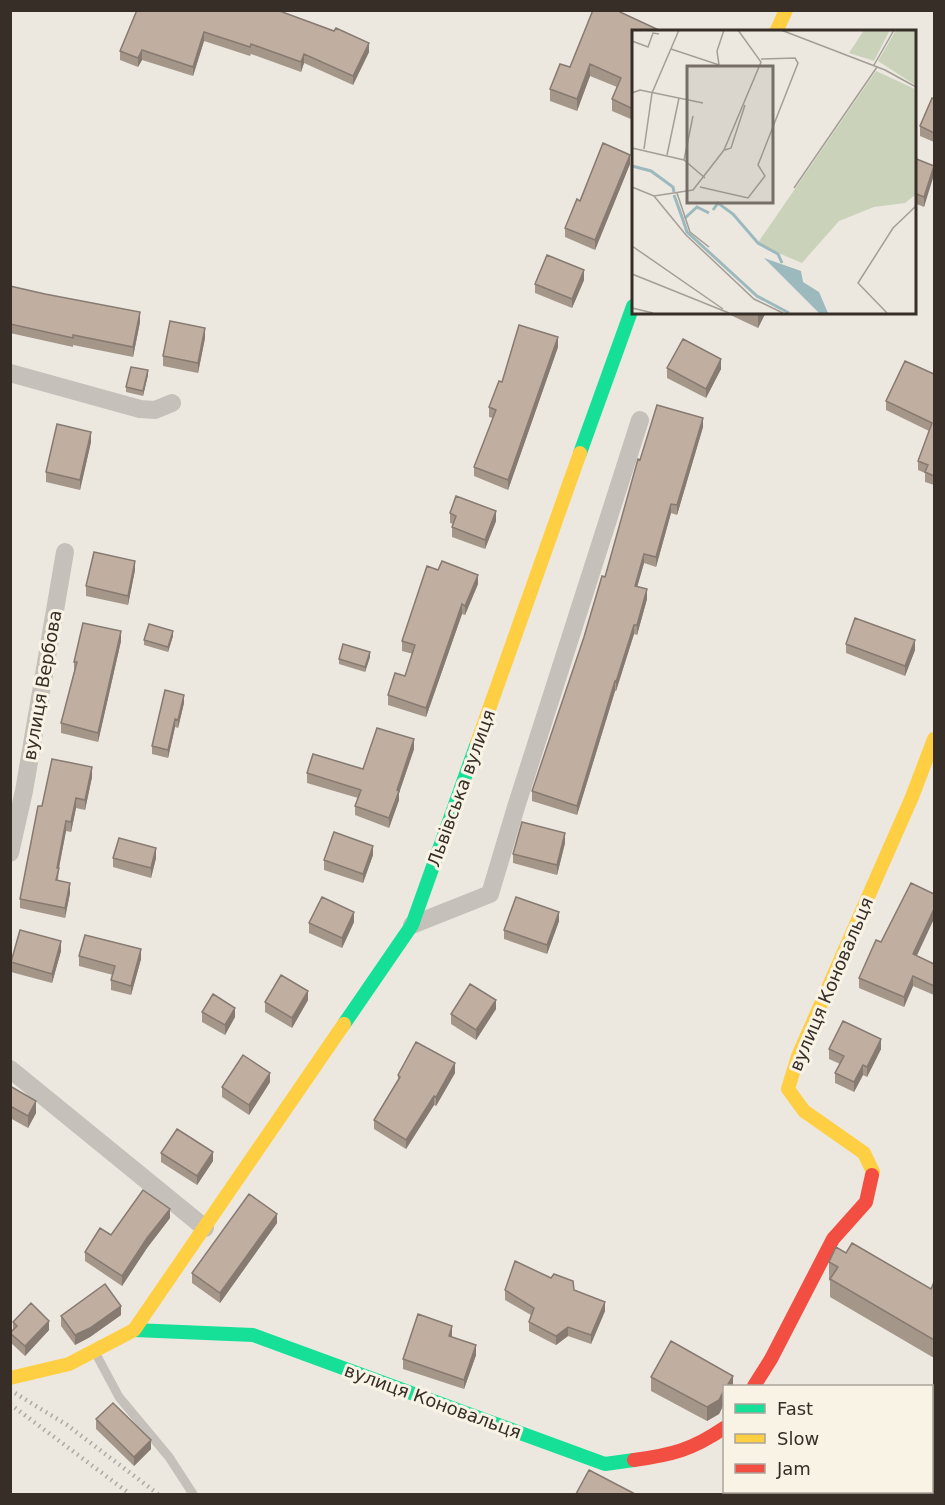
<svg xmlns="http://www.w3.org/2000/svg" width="945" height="1505" font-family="'DejaVu Sans',sans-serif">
  <rect width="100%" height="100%" fill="#ece8e0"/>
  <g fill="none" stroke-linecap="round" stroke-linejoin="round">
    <path stroke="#c5c0b9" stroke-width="9" d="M96,1354L119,1397L169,1457L193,1494"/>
    <path stroke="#c5c0b9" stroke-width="18" d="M10,373L140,409L155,410L172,403
      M10,853L24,791L65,552
      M412,925L490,894L516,807L640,420
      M10,1069L205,1228"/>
    <path stroke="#16e098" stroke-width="14" d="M580,453L633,306
      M344,1024L412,925L477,743
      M134,1330L253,1335L605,1464L634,1460"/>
    <path stroke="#ffcf43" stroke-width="14" d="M776,32L786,10
      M477,743L580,453
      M872,1175L873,1172L864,1153L804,1111L788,1089L798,1056L912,797L934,739
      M10,1378L69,1364L134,1330L344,1024"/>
    <path stroke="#f24e42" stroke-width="14" d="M754,1386L771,1359L833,1239L866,1202L872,1175
      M634,1460C671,1455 692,1450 724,1428"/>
    <path stroke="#ada9a3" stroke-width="4.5" stroke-dasharray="1.5 4.5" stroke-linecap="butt" d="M10,1390L67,1425L158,1494
      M10,1404L130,1494"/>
  </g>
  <path fill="#a5968a" d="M137,10L369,52L353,85L304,63L301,72L251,54L250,56L204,41L193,76L142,60L138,67L120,60V51Z
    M622,10V13L633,32V120L612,111V99L617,87L590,76L577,111L550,101V89Z
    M934,99V142L920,136V126Z
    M914,158L934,166L924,207L914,203Z
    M630,164L595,250L565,237V228L580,201Z
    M584,280L572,308L535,293V284Z
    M10,286L140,322L133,357L73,345V347L10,333Z
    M724,312H766L758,328Z
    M205,338L198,373L163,366V356Z
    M558,347L508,490L474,476V467L493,418L489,417V407L502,382Z
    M667,368L721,369L706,398L667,378Z
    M934,374V485L925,482V473L918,470V461L929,431L886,410V401Z
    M148,375L143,396L126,392V387Z
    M703,427L677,515L671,513L656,567L644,563L637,586L647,599L637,635L634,634L616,691H615L577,815L532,801V791L605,577L640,460Z
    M91,442L80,490L46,482V472Z
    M450,513L496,521L485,549L452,537V527L453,524L450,523Z
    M135,570L128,605L86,596V586Z
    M478,584L465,615L462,614L426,717L388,705V695L405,676L413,654L402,651V641Z
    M173,636L168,652L144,645V640Z
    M121,641L98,742L61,733V723L74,672V662Z
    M846,644L915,650L905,676L846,653Z
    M370,657L365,672L339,664V659Z
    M184,703L178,728L175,727L168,758L152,754V746Z
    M414,749L399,793V800L389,828L355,815V806L358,798L307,783V773L363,769Z
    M92,777L85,810L76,808L71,832L66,831L59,868L58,881L70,893L65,918L20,908V899L42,806Z
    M565,843L557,875L513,863V854Z
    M373,855L363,883L324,870V860Z
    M113,858H156L151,878L113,867Z
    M559,921L547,954L504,939V930Z
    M354,922L342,948L309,933V923Z
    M61,951L52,983L11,972V962Z
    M79,956L141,959L131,995L111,990V980L113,975L79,966Z
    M916,956L934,964V995L913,986L904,1007L859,988V978Z
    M308,1000L292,1028L265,1012V1002Z
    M496,1009L476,1040L451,1024V1014Z
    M202,1012L235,1017L225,1035L202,1022Z
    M829,1049H881L867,1077L863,1075L854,1092L835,1083V1073L840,1064L829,1059Z
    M455,1073L436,1106L434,1105L406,1149L374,1129V1120L398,1081V1075Z
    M270,1082L249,1115L222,1097V1087Z
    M10,1086L36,1113L28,1128L10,1118Z
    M161,1153L213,1161L197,1185L161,1162Z
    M170,1218L147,1248L122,1286L85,1261V1252L111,1235Z
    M277,1223L220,1303L192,1283V1273Z
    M846,1253L931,1289L934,1282V1358L830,1297V1281L829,1280V1262Z
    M505,1290H574L605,1311L591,1344L568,1336L556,1345L529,1331V1322L531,1315L505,1300Z
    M121,1315L90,1337L75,1345L61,1326V1316Z
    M13,1322L49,1330L25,1356L10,1342V1333L13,1330Z
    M452,1335L451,1337L476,1355L464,1389L403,1369V1359Z
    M651,1377L733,1386L719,1414L707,1421L651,1391Z
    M96,1419L151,1449L134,1466L96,1429Z"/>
  <path fill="#867a71" d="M204,32V41L193,76V67Z
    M369,43V52L353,85V76Z
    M142,50V60L138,67V58Z
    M304,54V63L301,72V62Z
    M590,64V76L577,111V99Z
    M630,155V164L595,250V240Z
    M934,166V175L924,207V197Z
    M584,270V280L572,308V299Z
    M140,312V322L133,357V347Z
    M759,312H766L758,328V314Z
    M205,328V338L198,373V363Z
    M558,337V347L508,490V480Z
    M721,359V369L706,398V389Z
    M148,370V375L143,396V391Z
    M703,418V427L677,515V505Z
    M91,432V442L80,490V480Z
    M671,504V513L656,567V557Z
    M496,511V521L485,549V540Z
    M644,554V563L635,595V586Z
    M135,561V570L128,605V596Z
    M478,575V584L465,615V606Z
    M647,589V599L637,635V625Z
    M462,604V614L426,717V708Z
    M634,625V634L616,691V682Z
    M121,631V641L98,742V733Z
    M173,631V636L168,652V647Z
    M915,640V650L905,676V666Z
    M370,652V657L365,672V667Z
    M615,681V691L577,815V806Z
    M184,695V703L178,728V720Z
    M175,719V727L168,758V750Z
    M414,739V749L399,793V800L389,828V818L397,790Z
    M92,767V777L85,810V800Z
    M76,798V808L71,832V822Z
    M66,821V831L57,877V868Z
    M565,833V843L557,875V865Z
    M373,846V855L363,883V874Z
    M156,848V858L151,878V868Z
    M70,883V893L65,918V908Z
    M934,909V919L913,964V954Z
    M354,912V922L342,948V938Z
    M559,912V921L547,954V945Z
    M61,941V951L52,983V974Z
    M141,949V959L131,995V986Z
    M913,976V986L904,1007V997Z
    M308,991V1000L292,1028V1018Z
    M496,1000V1009L476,1040V1030Z
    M235,1008V1017L225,1035V1025Z
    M881,1039V1049L867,1077V1067Z
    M455,1063V1073L436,1106V1097Z
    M863,1065V1075L854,1092V1082Z
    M270,1073V1082L249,1115V1105Z
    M434,1096V1105L406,1149V1140Z
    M36,1101V1113L28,1128V1116Z
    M213,1152V1161L197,1185V1176Z
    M170,1209V1218L147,1248L122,1286V1276L147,1238Z
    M277,1214V1223L220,1303V1293Z
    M605,1302V1311L591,1344V1335Z
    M121,1306V1315L90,1337L75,1345V1335Z
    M49,1321V1330L25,1356V1346Z
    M452,1326V1335L449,1346V1336Z
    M568,1327V1336L556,1345V1336Z
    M476,1345V1355L464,1389V1380Z
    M733,1376V1386H727Z
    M724,1390V1404L719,1414L707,1421V1407Z
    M151,1440V1449L134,1466V1457Z"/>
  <path fill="#c0aea1" stroke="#867a71" stroke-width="1.5" d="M137,10H277L334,31L336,28L369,43L353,76L304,54L301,62L251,44L250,47L204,32L193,67L142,50L138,58L120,51Z
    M593,10H620V12L663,32H633V109L612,99L621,78L590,64L577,99L550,89L560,64L570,67Z
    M932,98L934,99V133L920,126Z
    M603,143L630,155L595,240L565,228L577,199L580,201Z
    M914,158L934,166L924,197L914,193Z
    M547,255L584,270L572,299L535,284Z
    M10,286L45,294L140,312L133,347L73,335V338L10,324Z
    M170,321L205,328L198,363L163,356Z
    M519,325L558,337L508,480L474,467L496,410L489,407L499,381L502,382Z
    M683,339L721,359L706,389L667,368Z
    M905,361L934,374V476L925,472L928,465L918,461L932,423L886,401Z
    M131,367L148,370L143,391L126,387Z
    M657,405L703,418L677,505L671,504L656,557L644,554L635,586L647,589L637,625H634L616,682L615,681L577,806L532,791L584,637L602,576L605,577L638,459L640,460Z
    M57,424L91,432L80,480L46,472Z
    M456,496L496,511L485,540L452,527L456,516L450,513Z
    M94,552L135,561L128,596L86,586Z
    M442,561L478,575L465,606L462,604L426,708L388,695L395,673L405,676L415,645L402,641L427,566L438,570Z
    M855,618L915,640L905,666L846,644Z
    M83,623L121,631L98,733L61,723L77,662H74Z
    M149,624L173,631L168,647L144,640Z
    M343,644L370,652L365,667L339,659Z
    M165,690L184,695L178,720L175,719L168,750L152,746Z
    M377,728L414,739L397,790L399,791L389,818L355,806L361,790L307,773L313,754L363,769Z
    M52,759L92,767L85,800L76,798L71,822L66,821L57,868H59L56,880L70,883L65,908L20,899L38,806H42Z
    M522,822L565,833L557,865L513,854Z
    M334,832L373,846L363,874L324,860Z
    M119,838L156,848L151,868L113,858Z
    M911,883L934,894V909L913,954L934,964V986L913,976L904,997L859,978L876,940L881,942Z
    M322,897L354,912L342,938L309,923Z
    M516,897L559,912L547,945L504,930Z
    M20,930L61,941L52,974L11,962Z
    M85,935L141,949L131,986L111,980L115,966L79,956Z
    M281,975L308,991L292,1018L265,1002Z
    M470,984L496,1000L476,1030L451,1014Z
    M213,994L235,1008L225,1025L202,1012Z
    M843,1021L881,1039L867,1067L863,1065L854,1082L835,1073L844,1056L829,1049Z
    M416,1042L455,1063L436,1097L434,1096L406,1140L374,1120L400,1077L398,1075Z
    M243,1055L270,1073L249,1105L222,1087Z
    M10,1086L36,1101L28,1116L10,1106Z
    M177,1129L213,1152L197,1176L161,1153Z
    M143,1190L170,1209L147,1238L122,1276L85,1252L100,1228L111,1235Z
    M249,1194L277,1214L220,1293L192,1273Z
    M852,1243L931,1289L934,1282V1340L830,1279L838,1267L829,1262L836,1247L846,1253Z
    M515,1261L551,1278L554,1274L573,1281L574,1290L605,1302L591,1335L568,1327L556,1336L529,1322L534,1308L505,1290Z
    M105,1284L121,1306L90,1328L75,1335L61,1316Z
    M31,1303L49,1321L25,1346L10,1333L17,1326L13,1322Z
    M418,1314L452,1326L449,1336L476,1345L464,1380L403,1359Z
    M671,1341L733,1376L727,1386H724V1390L719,1400L707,1407L651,1377Z
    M113,1403L151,1440L134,1457L96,1419Z
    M589,1470L635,1494H576Z"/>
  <g text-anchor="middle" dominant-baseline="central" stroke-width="6" stroke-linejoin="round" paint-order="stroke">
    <g font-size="18" fill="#362e27" stroke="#f9f3e6">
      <text transform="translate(42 685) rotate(-80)">вулиця Вербова</text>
      <text transform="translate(461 788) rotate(-70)">Львівська вулиця</text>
      <text transform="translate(831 984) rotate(-67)">вулиця Коновальця</text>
      <text transform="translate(433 1401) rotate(20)">вулиця Коновальця</text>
    </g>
  </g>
  <g transform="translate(632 30)">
    <rect width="284" height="284" fill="#ece8e0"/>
    <path d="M232,0H258L242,31L217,23ZM264,0H283V55L246,31ZM244,41L283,59V165L273,173L242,177L207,191L170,233L125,214Z" fill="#cad3ba"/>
    <path d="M132,228L169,241L171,252L187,262L196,283H187Z" fill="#9cb9be"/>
    <path fill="none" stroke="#9cb9be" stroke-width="3" d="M0,136L19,141L41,157L42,162M42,165L51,190M81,180L86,173L101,184L126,213L146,224L150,233M53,188L65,177L77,183M51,190L55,202L125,266L157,283"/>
    <path fill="none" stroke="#a39e96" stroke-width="1.5" d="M149,0L253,40L284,57M0,11L16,17L21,3L27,4M39,19L87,35L85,21L92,0M242,35L262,0M0,63L8,60L71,73M0,118L52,130L73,148M12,119L20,63L47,0M93,120L99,118L113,75M35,125L47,68M52,130L61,86M0,157L22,166L61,160L92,120L129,32L106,0M68,157L116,168L133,146L126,135L166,33L163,28L129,29M162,158L245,37M45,163L58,202L77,217M22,166L54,205L122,269L151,283M0,216L91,279M0,244L97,283M0,278L21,283M255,283L226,253L261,198L284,176"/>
    <path fill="#766f68" fill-opacity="0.15" stroke="#766f68" stroke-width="3" d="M55,36H141V173H55Z"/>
    <rect width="284" height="284" fill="none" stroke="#362e27" stroke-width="3"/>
  </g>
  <rect width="945" height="1505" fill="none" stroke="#362e27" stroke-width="24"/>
  <rect x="723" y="1385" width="210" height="108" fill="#f9f3e6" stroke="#aba49a" stroke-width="1.5"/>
  <rect x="735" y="1404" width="30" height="9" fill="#16e098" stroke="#aba49a" stroke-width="1.5"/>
  <text x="777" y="1415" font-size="18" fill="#362e27">Fast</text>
  <rect x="735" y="1434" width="30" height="9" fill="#ffcf43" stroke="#aba49a" stroke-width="1.5"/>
  <text x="777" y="1445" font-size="18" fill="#362e27">Slow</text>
  <rect x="735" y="1464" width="30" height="9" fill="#f24e42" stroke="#aba49a" stroke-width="1.5"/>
  <text x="777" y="1475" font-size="18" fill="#362e27">Jam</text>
</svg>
